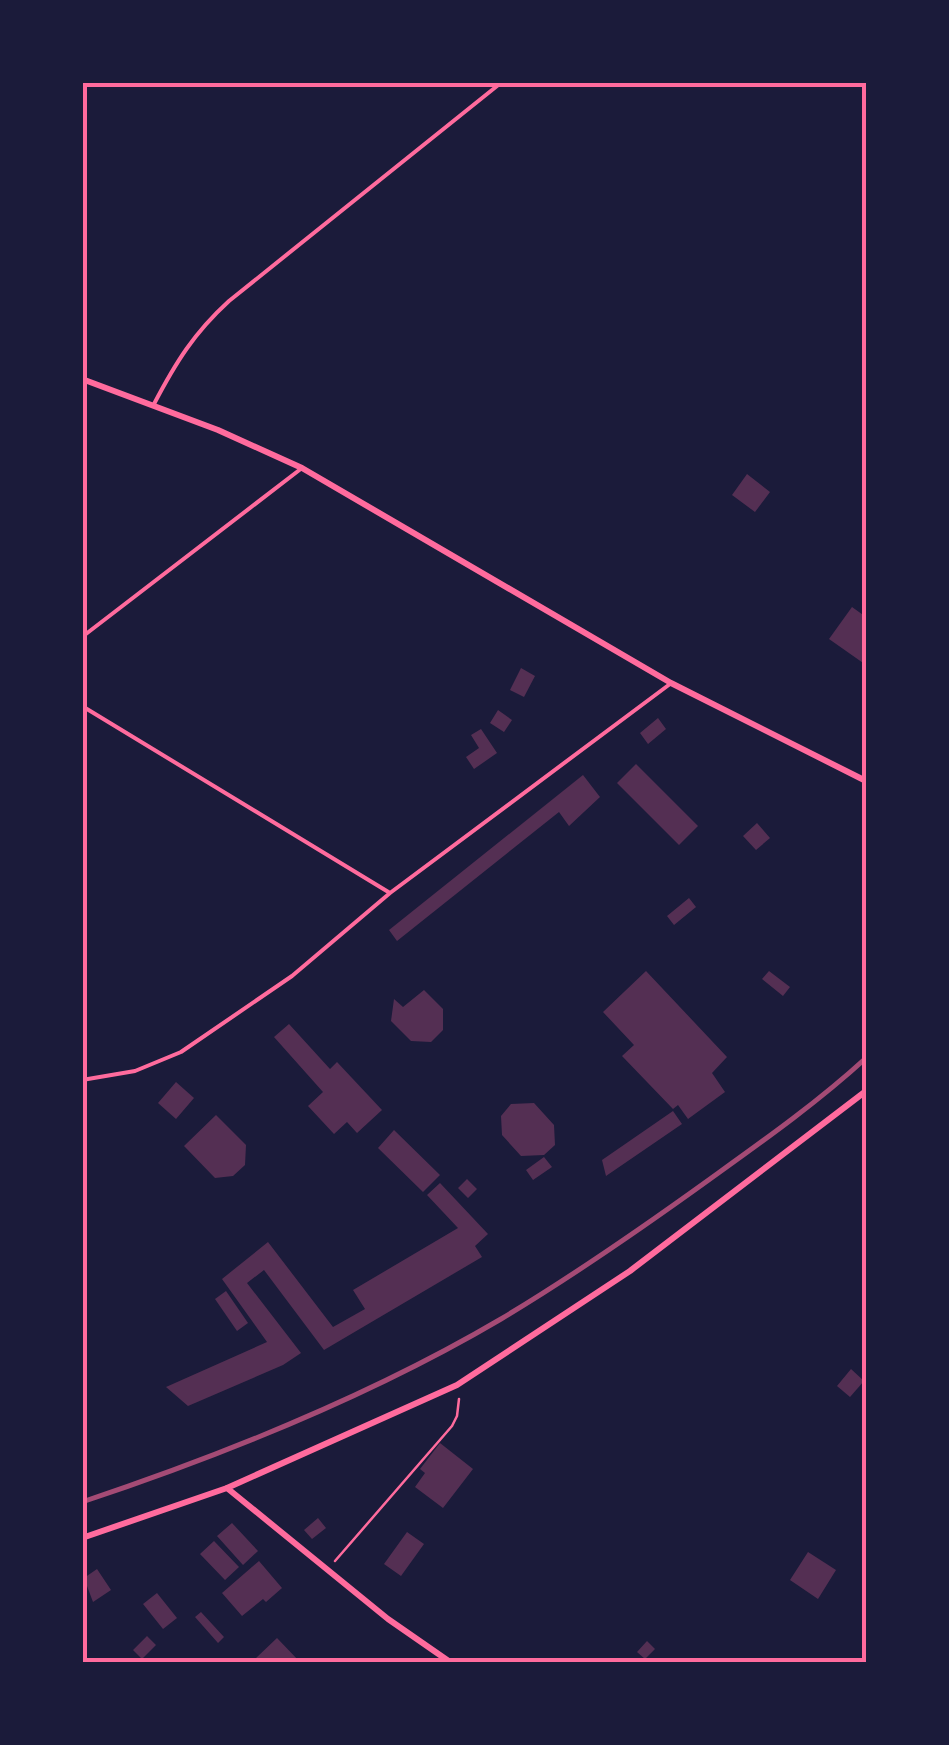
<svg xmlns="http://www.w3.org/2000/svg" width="949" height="1745" font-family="'PT Sans Narrow',sans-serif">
  <rect width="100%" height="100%" fill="#1b1b3a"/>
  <path fill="#542f53" d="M747,474L770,492L755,512L732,495Z
    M852,607L866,617V665L829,639Z
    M521,668L535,676L524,697L510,690Z
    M498,710L512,720L504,732L490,723Z
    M658,718L666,729L648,744L640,733Z
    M481,729L497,753L474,769L466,757L479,748L471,735Z
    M636,764L698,826L679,845L617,783Z
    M583,775L600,797L569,826L559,812L397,941L389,930Z
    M757,823L770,838L756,850L743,836Z
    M689,898L696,907L674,925L667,916Z
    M646,971L727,1057L712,1073L725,1092L688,1119L678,1105L673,1109L622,1056L634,1045L603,1012Z
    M769,971L790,987L783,996L762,979Z
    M424,990L443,1009V1030L431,1042L411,1041L391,1021L394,999L403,1007Z
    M289,1024L330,1069L337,1062L382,1110L357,1133L347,1122L334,1134L308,1106L323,1092L274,1037Z
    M176,1082L194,1098L176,1119L158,1103Z
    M534,1103L554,1125L555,1145L544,1155L521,1156L502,1135L501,1116L511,1104Z
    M673,1111L682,1124L606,1176L602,1160Z
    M216,1115L246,1145L245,1165L233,1176L215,1178L184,1146Z
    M394,1130L440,1175L423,1192L378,1148Z
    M544,1157L552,1167L533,1180L526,1170Z
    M467,1179L477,1189L468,1198L458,1188Z
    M440,1183L488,1234L475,1246L482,1257L324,1350L264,1270L247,1283L301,1353L283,1365L188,1406L166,1387L267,1342L222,1279L268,1242L333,1327L365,1309L353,1290L458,1228L427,1195Z
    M226,1291L248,1323L237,1331L215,1299Z
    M851,1369L864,1381L850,1397L837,1386Z
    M440,1443L473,1469L443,1508L415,1487L425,1473L420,1469Z
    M318,1518L326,1528L312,1539L304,1530Z
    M232,1523L258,1551L243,1565L217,1536Z
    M407,1532L424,1544L401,1576L384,1564Z
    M214,1541L239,1567L225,1580L200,1554Z
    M808,1552L836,1570L818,1599L790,1580Z
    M259,1561L282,1588L266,1602L263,1599L242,1616L222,1593Z
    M97,1569L111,1590L93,1602L84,1578Z
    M157,1593L177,1618L163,1629L143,1604Z
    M201,1612L224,1637L218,1643L195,1617Z
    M147,1636L156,1645L142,1659L133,1650Z
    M277,1638L300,1662H260L256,1658Z
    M647,1641L655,1649L645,1659L637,1652Z"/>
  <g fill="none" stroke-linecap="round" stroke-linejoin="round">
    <path stroke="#ff6b9d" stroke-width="2.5" d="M335,1561L452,1426L457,1416L459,1399"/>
    <path stroke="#ff6b9d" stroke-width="4" d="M154,404C176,362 194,333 229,301L502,82
      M82,637L302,468
      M82,706L390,893L670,684
      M82,1080L135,1071L181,1052L292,976L390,893"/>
    <path stroke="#ff6b9d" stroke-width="6" d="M82,379L218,430L302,468L671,683L866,781
      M227,1488L388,1619L450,1662
      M82,1538L227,1488L457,1385L630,1271L866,1091"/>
    <path stroke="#a44b75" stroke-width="5" d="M82,1502C226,1454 370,1396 501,1319C573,1276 642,1228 710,1179C763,1141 818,1102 866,1058"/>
  </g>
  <rect width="949" height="1745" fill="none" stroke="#1b1b3a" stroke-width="170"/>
  <rect x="85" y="85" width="779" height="1575" fill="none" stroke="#ff6b9d" stroke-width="4"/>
</svg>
